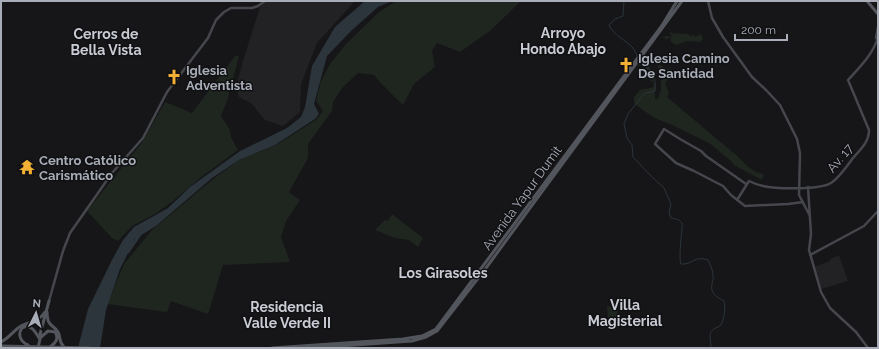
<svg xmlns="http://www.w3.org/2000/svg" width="879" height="349" font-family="Raleway,sans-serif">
  <rect width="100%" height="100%" fill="#161618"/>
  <path fill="#222225" d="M266,1H355L317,43L301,84L300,112L283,126L265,120L251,103L239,97L236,87L243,61L260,7Z
    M839,255L848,281L821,289L814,267L830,261V259Z"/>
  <path fill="#1e261f" d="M396,1H521L491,30L460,52L437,43L432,51L435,67L414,84L403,105C393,95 383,86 374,75L358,73L343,87L333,102L332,111L308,144V158L289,192L300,200L286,221L281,237L290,262L223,265L208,314L171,301L167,312L107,304L124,264L152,230L213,179L239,160L276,145L316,120L323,111L316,101L321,81L330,64L346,44L379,12Z
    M671,31L672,33L689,34V37L690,35L693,36V33L695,37L701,34L703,39L700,42L687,41L676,45L670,41L671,40V38H668L667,40L665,38H661L666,36L672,37L670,33Z
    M235,56H239L228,98L221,116L230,130L231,137L238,150L200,178L173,201L155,214L132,226L118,241L112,238L87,211L143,141L165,102L192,113Z
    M644,58L645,60L648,61V63L650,65L649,70L655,86V99H658L660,92H661V75L658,70V65L663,66L664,70L666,68L674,70L676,73L672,77L670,76L665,84L669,93L667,97L735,154C743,161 751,173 764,174L762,180L734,165L731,161L709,143L672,125L657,119L644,111L634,103V97L640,90L651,88L654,86L653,82L651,81L648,78L645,80L644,77L647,74L644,65L637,66Z
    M392,214L423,238L418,247L409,240L395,238L375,230L385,220L388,221Z
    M607,306L617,308L619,328L609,329Z"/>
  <path fill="#2c353c" d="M365,1H392L378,7L351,31L327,56L314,104L319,114L315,119L275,145L239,160L212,178L156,226L135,239L120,269L106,310L100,348H78L88,309L112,260L123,240L134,227L168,208L190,187L240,151L287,128L301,117L305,107L312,66L322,49L335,27Z"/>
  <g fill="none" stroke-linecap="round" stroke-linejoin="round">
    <path stroke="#2c353c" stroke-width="1" d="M624,1L623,16L615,19L609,25C613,35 626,40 633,48C635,51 636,54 638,57
      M640,59C650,68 657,78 655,91L646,93L643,95L628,114L624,124L627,138L632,145L633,157L651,176L664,188L671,204L669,213L671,218C675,219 679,219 682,223C683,227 678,256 681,264C693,265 694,255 708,260C710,264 713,270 713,275C714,278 712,281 712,284C710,294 717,297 724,301C726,306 724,322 720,326C716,328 711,329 710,335C710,338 711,344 711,348"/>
    <path stroke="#2c353c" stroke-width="3" d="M128,252L141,233"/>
    <path stroke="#45474d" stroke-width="2.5" d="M708,1L712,18L723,37L752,77L766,90L780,105L797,139L800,153L799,195L810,216
      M876,38L878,27
      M746,184L706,156L701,151L680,139L664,129L655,144L676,163L694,171L723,186L731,195L745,206L788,204L803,202
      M808,187L811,234L809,250L821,292L830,308L856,332L868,348
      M737,200L749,181C753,183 758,185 763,186C776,189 820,190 831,183C839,178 847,166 853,158C861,149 869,142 869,130L848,80C859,68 874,53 878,37
      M810,255L864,226L878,211
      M49,301L63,251L70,233L112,173L143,138L167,92L208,38L216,20L224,12L231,8H252L258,6L265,1"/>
    <path stroke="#53555c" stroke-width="3" d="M867,1L878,14
      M47,312C48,328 51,322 58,332C61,337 58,341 64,347
      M39,338L49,301
      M40,338L48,331L55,332C59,338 56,343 51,346
      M1,342C9,338 14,330 21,326C30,321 39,322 45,312
      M28,345C21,342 17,335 22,328C31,324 35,331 39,338
      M1,346L89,348
      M1,348H8
      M272,348L403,339L422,336L436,329L616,87L661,27L677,1
      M311,348L412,341L426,337L437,331L486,268L682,1"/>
    <path stroke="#4a4c52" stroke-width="1" stroke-dasharray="5 4" stroke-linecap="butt" d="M674,7L678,1"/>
    <path stroke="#53555c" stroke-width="3" d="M38,348L40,339"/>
  </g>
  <defs>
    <symbol id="church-bare" viewBox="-9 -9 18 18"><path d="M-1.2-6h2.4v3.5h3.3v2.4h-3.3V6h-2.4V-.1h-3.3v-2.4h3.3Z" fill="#f2b134" stroke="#111113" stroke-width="2.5" paint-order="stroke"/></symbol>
    <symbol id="temple-bare" viewBox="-9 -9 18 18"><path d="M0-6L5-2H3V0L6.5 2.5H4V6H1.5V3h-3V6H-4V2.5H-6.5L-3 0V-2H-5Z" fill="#f2b134" stroke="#111113" stroke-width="2.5" paint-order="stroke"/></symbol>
  </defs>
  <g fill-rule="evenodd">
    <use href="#church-bare" x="615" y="54" width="22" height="22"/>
    <use href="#church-bare" x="163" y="66" width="22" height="22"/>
    <use href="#temple-bare" x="16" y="156" width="22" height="22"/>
  </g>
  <g text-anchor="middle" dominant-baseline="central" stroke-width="3" stroke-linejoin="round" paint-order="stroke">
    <g font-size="13" font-weight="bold" fill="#a8adb8" stroke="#111113" text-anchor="start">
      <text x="638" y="58">Iglesia Camino<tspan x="638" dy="15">De Santidad</tspan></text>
      <text x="186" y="70">Iglesia<tspan x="186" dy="15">Adventista</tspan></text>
      <text x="39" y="160">Centro Católico<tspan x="39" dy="15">Carismático</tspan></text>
    </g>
    <g font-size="13" fill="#a8adb8" stroke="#111113">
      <text transform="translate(840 158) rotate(-50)">Av. 17</text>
      <text transform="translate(522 198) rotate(-54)">Avenida Yapur Dumit</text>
    </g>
    <g font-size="14" font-weight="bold" fill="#c9ccd4" stroke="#111113">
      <text x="563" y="33">Arroyo<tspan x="563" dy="16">Hondo Abajo</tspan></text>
      <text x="106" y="34">Cerros de<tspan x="106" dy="16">Bella Vista</tspan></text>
      <text x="443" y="273">Los Girasoles</text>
      <text x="625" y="305">Villa<tspan x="625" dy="16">Magisterial</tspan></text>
      <text x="287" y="307">Residencia<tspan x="287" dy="16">Valle Verde II</tspan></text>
    </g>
  </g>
  <rect width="879" height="349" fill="none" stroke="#a8adb8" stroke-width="4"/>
  <g transform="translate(36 313) rotate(5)" stroke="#111113" stroke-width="3" paint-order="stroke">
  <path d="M0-3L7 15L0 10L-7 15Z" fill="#a8adb8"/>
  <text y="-6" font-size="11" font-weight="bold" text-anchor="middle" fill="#a8adb8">N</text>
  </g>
  <path d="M735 34v6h52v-6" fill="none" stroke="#a8adb8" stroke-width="2"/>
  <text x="741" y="34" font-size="12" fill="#a8adb8" stroke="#111113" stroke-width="3" paint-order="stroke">200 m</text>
</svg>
